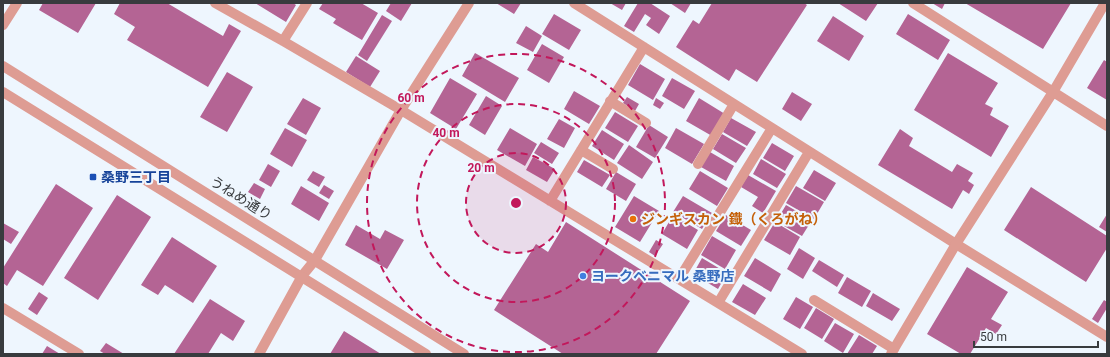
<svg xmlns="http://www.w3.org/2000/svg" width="1110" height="357" font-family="Roboto,'Noto Sans JP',sans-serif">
  <rect width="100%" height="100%" fill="#eef6fe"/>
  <path fill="#b46494" d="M43,3H96L78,33L39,10Z
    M120,3H167L223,36L229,24L241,31L208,87L127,40L135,27L114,14Z
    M255,3H293L296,5L286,22Z
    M323,3H361L378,13L362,40L333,23L336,19L319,9Z
    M391,3H412L401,21L386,11Z
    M496,3H521L514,14Z
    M610,3H626L622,10Z
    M638,3H650L670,16L659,34L646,25L651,18L645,14L634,32L624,26Z
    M670,3H691L685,13Z
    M712,3H804L807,5L757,82L736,69L729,81L676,47L693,20L699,24Z
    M838,3H878L866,21Z
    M932,3H945L942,9Z
    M965,3H1071L1043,49Z
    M554,14L581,30L569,50L542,34Z
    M908,14L950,40L938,60L896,34Z
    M382,15L392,21L367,61L358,55Z
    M833,16L864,36L849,61L817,41Z
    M526,26L542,36L533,52L516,43Z
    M542,44L564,57L549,83L527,70Z
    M475,53L519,78L505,102L462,76Z
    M948,53L998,83L985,104L993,108L990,115L1009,126L991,157L914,110Z
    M356,56L380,71L370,87L346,72Z
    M1104,60L1107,62V100L1087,88Z
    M640,64L665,79L653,100L628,85Z
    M227,72L253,87L227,132L200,117Z
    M450,78L477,94L456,129L430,113Z
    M672,78L695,91L684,109L662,96Z
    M574,91L600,106L589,124L564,109Z
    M792,92L812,104L801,121L782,109Z
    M486,96L502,106L485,135L469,125Z
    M627,97L639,104L635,111L623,103Z
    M303,98L321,108L306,135L287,124Z
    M656,98L664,103L660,109L653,105Z
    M699,98L725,114L712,136L686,121Z
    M615,112L638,126L628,142L605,128Z
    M731,118L756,132L747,146L723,132Z
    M559,119L575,128L564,148L547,139Z
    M649,125L668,137L655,158L636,147Z
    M285,128L307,140L292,167L270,154Z
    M510,128L537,144L525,166L497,150Z
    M676,128L704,144L692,164L665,148Z
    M900,129L913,138L909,146L952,172L957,164L973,173L968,181L974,185L969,194L963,190L952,209L878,165Z
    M602,130L624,144L614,160L592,146Z
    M722,134L746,148L736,163L713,149Z
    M541,142L559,153L552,164L534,153Z
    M772,143L794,156L785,171L763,158Z
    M629,145L653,162L642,179L617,163Z
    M710,152L734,166L726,181L701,167Z
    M533,157L555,169L547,182L526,170Z
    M761,159L786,174L777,188L753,174Z
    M584,160L610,175L602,187L577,172Z
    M268,164L280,171L271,187L259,180Z
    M814,170L836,183L825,201L803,188Z
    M313,171L325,177L319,187L307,180Z
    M700,171L728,188L717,206L689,189Z
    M616,172L636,184L626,201L606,189Z
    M748,175L776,191L763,213L752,206L758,197L741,187Z
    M254,183L265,189L260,199L248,192Z
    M56,184L93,208L43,286L17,270L7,286L3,283V268Z
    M324,185L334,191L329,199L319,193Z
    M301,186L329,203L319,221L291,204Z
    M796,186L824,202L814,219L786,203Z
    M1031,187L1107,236V248L1086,282L1004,230Z
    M117,195L151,217L98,300L64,278Z
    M634,196L659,211L640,242L615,227Z
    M683,196L712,213L702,229L673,212Z
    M786,205L812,220L802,236L784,226L788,220L780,215Z
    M1107,214V232L1099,227Z
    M673,215L698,230L687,249L662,234Z
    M726,215L751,230L741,246L716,231Z
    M566,222L690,301L656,354H563L494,310L536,244L548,252Z
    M775,222L800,237L790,255L764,240Z
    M3,223L19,232L11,244L3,239Z
    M356,225L380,239L385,230L404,240L387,269L345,245Z
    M712,236L736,250L725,269L701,255Z
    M172,237L217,266L193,303L165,285L158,295L141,285Z
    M656,240L663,244L655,256L649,252Z
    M799,248L815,258L803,279L787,269Z
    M702,258L727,273L718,289L693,274Z
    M755,258L781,274L771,292L744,276Z
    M819,260L844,275L837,287L812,271Z
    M967,267L1008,292L991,319L1002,325L996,334L986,328L970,354H961L927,334Z
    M847,277L871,291L862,307L838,293Z
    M743,284L766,298L755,315L732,302Z
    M39,292L48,298L37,315L28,309Z
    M873,293L900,309L892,321L866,306Z
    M796,297L813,307L800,329L783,319Z
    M210,299L245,321L233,341L221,333L208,354H174Z
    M1104,300L1107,302V308L1098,323L1092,319Z
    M816,308L834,319L822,339L804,328Z
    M835,323L854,334L843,353L824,341Z
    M344,331L381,354H330Z
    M859,335L877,346L872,354H847Z
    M106,343L124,354H105L100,351Z
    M47,346L60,354H42Z"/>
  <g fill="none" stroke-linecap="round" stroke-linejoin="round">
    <path stroke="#de9c93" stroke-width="10" d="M215,3L283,41L401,110L802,354
      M574,3L956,244L1107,337
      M3,25L17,3
      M283,41L307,3
      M610,101L646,123
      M581,150L613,169
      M698,164L734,104
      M550,201L644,47
      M679,279L772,128
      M814,300L894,349
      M718,303L809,152
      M3,308L79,354
      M259,354L302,276L315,260L401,110L469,3"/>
    <path stroke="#de9c93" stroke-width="10" d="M913,3L1107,126
      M3,66L464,354
      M3,92L426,354
      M891,354L956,244L1053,92L1105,3"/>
  </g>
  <circle cx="516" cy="203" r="50" fill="#c2185b" fill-opacity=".12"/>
  <g fill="none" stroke="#c2185b" stroke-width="2" stroke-dasharray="7 5">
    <circle cx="516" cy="203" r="50"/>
    <circle cx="516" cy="203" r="99"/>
    <circle cx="516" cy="203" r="149"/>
  </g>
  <rect fill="#1a4fb4" stroke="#eef6fe" stroke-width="1.5" x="89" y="173" width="8" height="8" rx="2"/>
  <circle fill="#e8710a" stroke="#eef6fe" stroke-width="1.5" cx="633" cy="219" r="4"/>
  <circle fill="#3f7fe0" stroke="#eef6fe" stroke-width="1.5" cx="583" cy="276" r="4"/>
  <g text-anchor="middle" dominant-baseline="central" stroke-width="4" stroke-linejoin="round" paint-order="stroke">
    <g font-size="14" font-weight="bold" fill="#164399" stroke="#eef6fe" text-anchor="start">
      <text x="101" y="177">桑野三丁目</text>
    </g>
    <g font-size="14" fill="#383b3e" stroke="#eef6fe">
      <text transform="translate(241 198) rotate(32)">うねめ通り</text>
    </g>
    <g font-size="14" font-weight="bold" fill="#c56008" stroke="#eef6fe" text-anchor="start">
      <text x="641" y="219">ジンギスカン 鐡（くろがね）</text>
    </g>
    <g font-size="14" font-weight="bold" fill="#366cbe" stroke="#eef6fe" text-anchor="start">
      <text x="591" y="276">ヨークベニマル 桑野店</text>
    </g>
  </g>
  <circle cx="516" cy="203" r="6" fill="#c2185b" stroke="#eef6fe" stroke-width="2"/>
  <g font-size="12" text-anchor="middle" font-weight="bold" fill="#c2185b" stroke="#eef6fe" stroke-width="4" stroke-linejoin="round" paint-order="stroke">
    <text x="411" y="102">60 m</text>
    <text x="446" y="137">40 m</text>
    <text x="481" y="172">20 m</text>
  </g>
  <rect width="1110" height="357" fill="none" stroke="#383b3e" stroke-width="8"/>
  <path d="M974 341v6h124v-6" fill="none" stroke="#383b3e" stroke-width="2"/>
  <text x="980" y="341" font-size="12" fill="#383b3e" stroke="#eef6fe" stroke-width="3" paint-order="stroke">50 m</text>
</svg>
